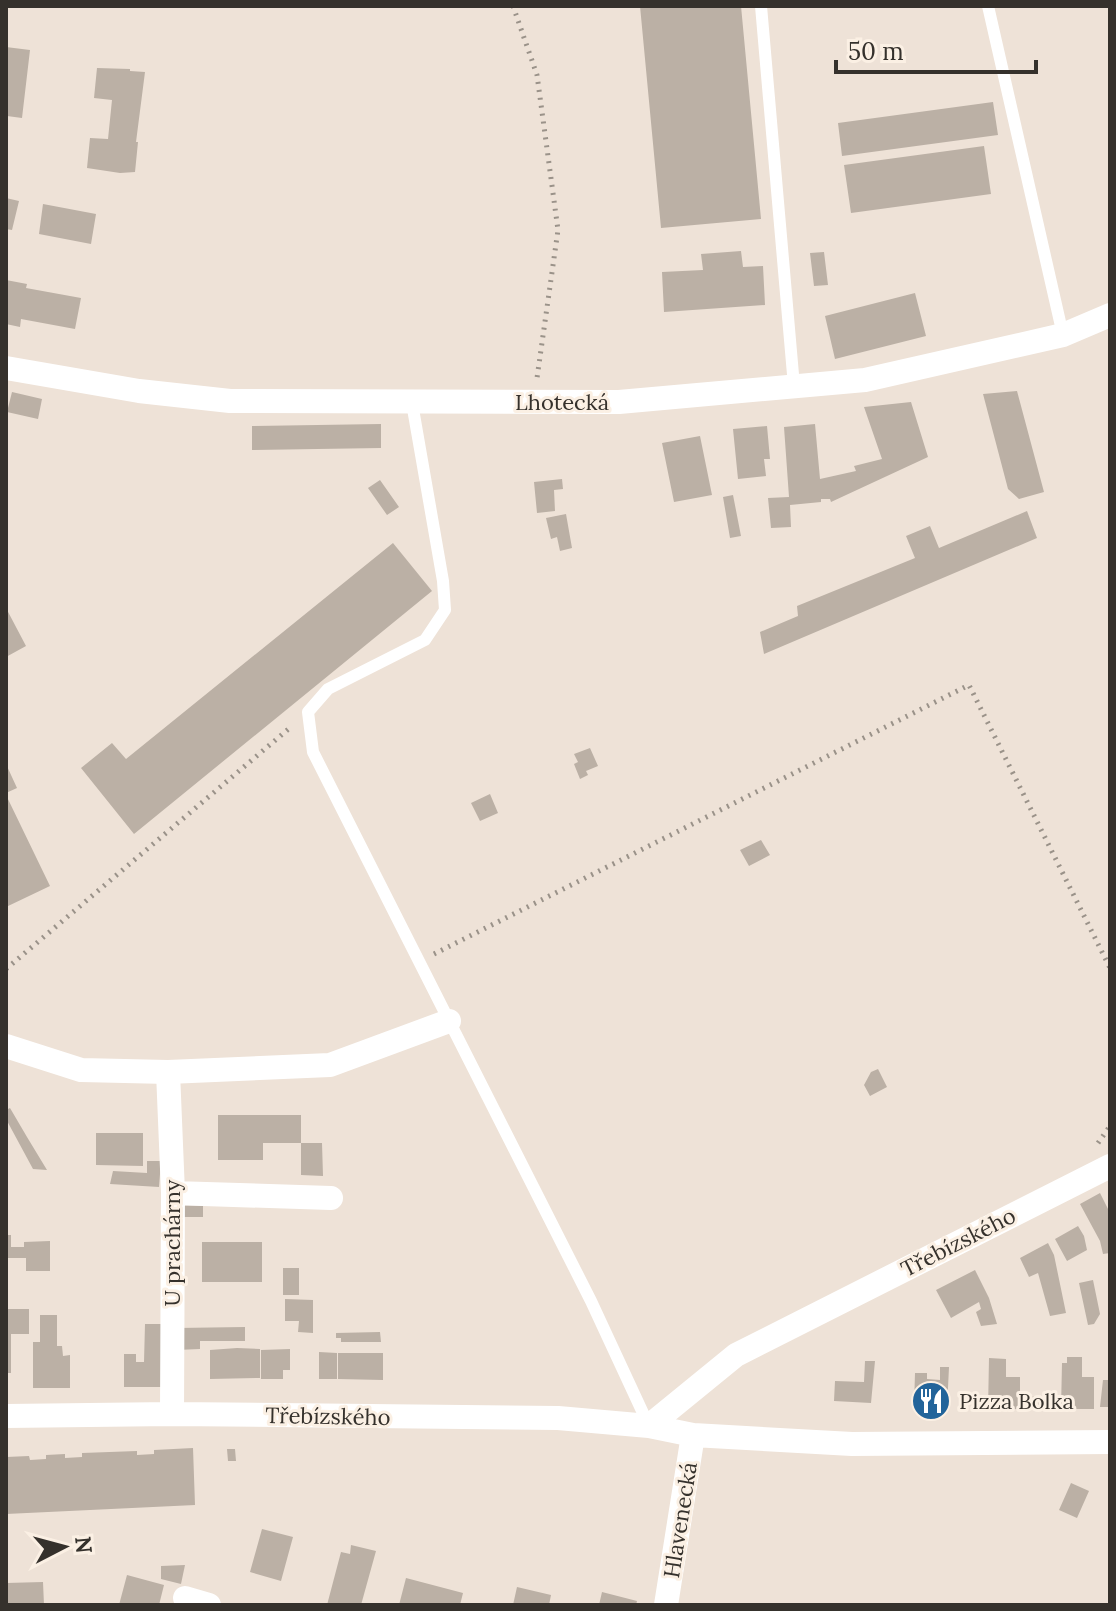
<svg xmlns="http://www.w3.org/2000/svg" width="1116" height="1611" font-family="Lora,serif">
  <rect width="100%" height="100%" fill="#eee2d7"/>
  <path fill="#bbb0a5" d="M640,6H741L761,219L661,228Z
    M6,47L30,50L22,118L7,116Z
    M97,68L130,69V71L145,72L136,142H138L135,172L120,173L87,168L90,138L108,139L112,100L94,98Z
    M993,102L998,135L842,156L838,123Z
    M984,146L991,194L851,213L844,165Z
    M6,198L19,201L12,230L6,229Z
    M43,204L96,214L91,244L39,234Z
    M741,251L743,267L763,266L765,305L664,312L662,272L703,270L701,254Z
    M824,252L828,285L814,286L810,253Z
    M6,280L27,284L26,288L81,298L75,329L21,319L20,327L6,324Z
    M915,293L926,336L835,359L825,316Z
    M1017,391L1044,492L1019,499L1008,489L983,394Z
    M12,392L42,399L38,419L7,412Z
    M911,402L928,457L831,502L830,499H821V502L790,505L791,527L771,528L768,498L789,497L784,427L815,424L820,479L856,471L854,466L882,459L864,407Z
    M381,424V448L252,450V426Z
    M767,426L770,459H764L766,476L738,479L733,429Z
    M700,436L712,495L674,502L662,443Z
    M562,479L563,489L554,490L555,511L537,513L534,482Z
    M380,480L399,507L387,515L368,488Z
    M733,495L741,536L730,538L723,497Z
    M1027,511L1037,538L764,654L760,632L798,616L797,606L915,558L906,536L930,526L939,548Z
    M566,514L572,548L560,551L557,537L551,539L546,518Z
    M393,543L432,591L134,834L81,768L112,743L126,759Z
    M6,608L26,646L6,657Z
    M590,748L598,766L586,771L588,775L580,779L574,764L578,762L574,754Z
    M6,764L17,788L6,793Z
    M490,794L498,813L480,821L471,803Z
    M6,795L50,886L6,907Z
    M761,840L770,855L749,866L740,850Z
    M878,1069L887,1087L870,1096L864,1085L871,1072Z
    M10,1108L27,1137L47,1170L33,1169L6,1119V1110Z
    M218,1115H301V1143H263V1160H218Z
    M96,1133H143V1166L96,1165Z
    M301,1143H322L323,1176L301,1175Z
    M147,1161H161L159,1187L110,1184L113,1171L147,1173Z
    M1100,1193L1110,1213V1253L1103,1254L1100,1241L1080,1204Z
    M177,1205L203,1206V1217H177Z
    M1078,1226L1084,1236L1087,1250L1067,1261L1055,1239Z
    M6,1235H11V1247H24V1242L50,1241V1271H26V1258H6Z
    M202,1242H262V1282H202Z
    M1048,1243L1054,1255L1066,1313L1050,1316L1038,1273L1029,1277L1020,1258Z
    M283,1268H299V1295H283Z
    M975,1270L989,1298L997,1324L981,1326L976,1312L981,1309L979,1302L951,1318L936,1290Z
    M1093,1280L1100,1314L1094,1324L1088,1325L1079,1283Z
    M285,1299L313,1300V1333L298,1332L299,1321H285Z
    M6,1309H29V1334H11V1373H6Z
    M40,1315H57V1346H62L63,1356L70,1355V1388H33V1342H40Z
    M145,1324H163L162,1387H124V1354H136V1362H144Z
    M245,1327V1341H200V1349L176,1350L177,1328Z
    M380,1332L381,1342H341V1338H336V1333Z
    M237,1348L260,1349V1378L210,1379V1350Z
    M290,1349V1370H283V1379H261V1350Z
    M319,1352L337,1353V1379H319Z
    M338,1353H383V1380L338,1379Z
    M1067,1357H1082V1377H1094V1409H1061L1062,1363H1067Z
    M989,1358L1006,1359V1377H1020V1409L988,1410Z
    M865,1361H875L871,1403L834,1401L835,1381L864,1382Z
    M940,1367H949L947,1408L914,1406L915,1373H927V1379L940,1380Z
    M1103,1380H1110V1407H1100Z
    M1057,1395V1407L1024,1409L1023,1397Z
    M193,1448L195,1505L6,1514V1457L29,1456L30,1460L46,1459V1455L65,1454V1458L82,1457V1453L137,1451V1455L154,1454V1450Z
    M227,1449H235L236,1461H228Z
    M1071,1483L1089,1491L1077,1518L1059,1510Z
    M262,1529L293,1537L281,1581L250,1572Z
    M351,1545L376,1551L361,1605H327L341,1552L350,1554Z
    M185,1565L181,1584L161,1579V1566Z
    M127,1575L164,1585L159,1605H119Z
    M406,1578L463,1593L460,1605H399Z
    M43,1582L44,1605H6V1583Z
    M517,1587L551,1595L549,1605H513Z
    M602,1592L637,1601L636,1605H599Z"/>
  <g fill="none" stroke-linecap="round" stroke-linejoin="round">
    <path stroke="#9a9289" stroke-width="5" stroke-dasharray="2 6" stroke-linecap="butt" d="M513,6L537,75L558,230L537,378
      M434,954L969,685L1110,968
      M6,969L292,726
      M1098,1143L1110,1126"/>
    <path stroke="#fff" stroke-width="12" d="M761,6L794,386
      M988,6L1063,335
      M412,403L443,581L445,610L425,640L328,689L308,712L313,752L591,1301L649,1426"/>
    <path stroke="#fff" stroke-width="24" d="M6,368L139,391L230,401L619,402L865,380L1063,335L1110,315
      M6,1046L81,1070L168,1072L330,1065L449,1021
      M168,1072L173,1193L172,1414
      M173,1193L331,1198
      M6,1416L172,1414L558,1418L649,1426L693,1435L852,1444L1110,1442
      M649,1426L736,1355L1110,1166
      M185,1598L209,1605
      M666,1605L693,1435"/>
  </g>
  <defs>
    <symbol id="restaurant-disc" viewBox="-11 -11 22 22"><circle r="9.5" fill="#22649a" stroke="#fbf0e4"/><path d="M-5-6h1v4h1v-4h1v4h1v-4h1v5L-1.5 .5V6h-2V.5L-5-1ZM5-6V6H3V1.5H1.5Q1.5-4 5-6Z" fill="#fff"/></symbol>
  </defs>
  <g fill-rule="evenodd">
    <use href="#restaurant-disc" x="909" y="1379" width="44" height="44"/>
  </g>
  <g text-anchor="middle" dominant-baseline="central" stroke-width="6" stroke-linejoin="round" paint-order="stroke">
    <g font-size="22" fill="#35312c" stroke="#fbf0e4">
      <text x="562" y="402">Lhotecká</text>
      <text transform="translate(958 1242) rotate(-27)">Třebízského</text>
      <text transform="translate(172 1243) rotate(-90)">U prachárny</text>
      <text transform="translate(328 1416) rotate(1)">Třebízského</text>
      <text transform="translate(680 1520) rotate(-81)">Hlavenecká</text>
    </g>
    <g font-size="22" fill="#35312c" stroke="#fbf0e4" text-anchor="start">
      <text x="959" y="1401">Pizza Bolka</text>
    </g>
  </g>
  <rect width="1116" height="1611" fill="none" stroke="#35312c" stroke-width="16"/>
  <g transform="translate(64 1547) rotate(84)" stroke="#fbf0e4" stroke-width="6" paint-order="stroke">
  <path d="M0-6L14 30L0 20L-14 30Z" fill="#35312c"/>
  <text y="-12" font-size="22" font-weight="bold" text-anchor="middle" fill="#35312c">N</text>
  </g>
  <path d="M836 60v12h200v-12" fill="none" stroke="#35312c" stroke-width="4"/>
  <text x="848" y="60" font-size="24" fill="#35312c" stroke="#fbf0e4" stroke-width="6" paint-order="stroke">50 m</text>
</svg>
